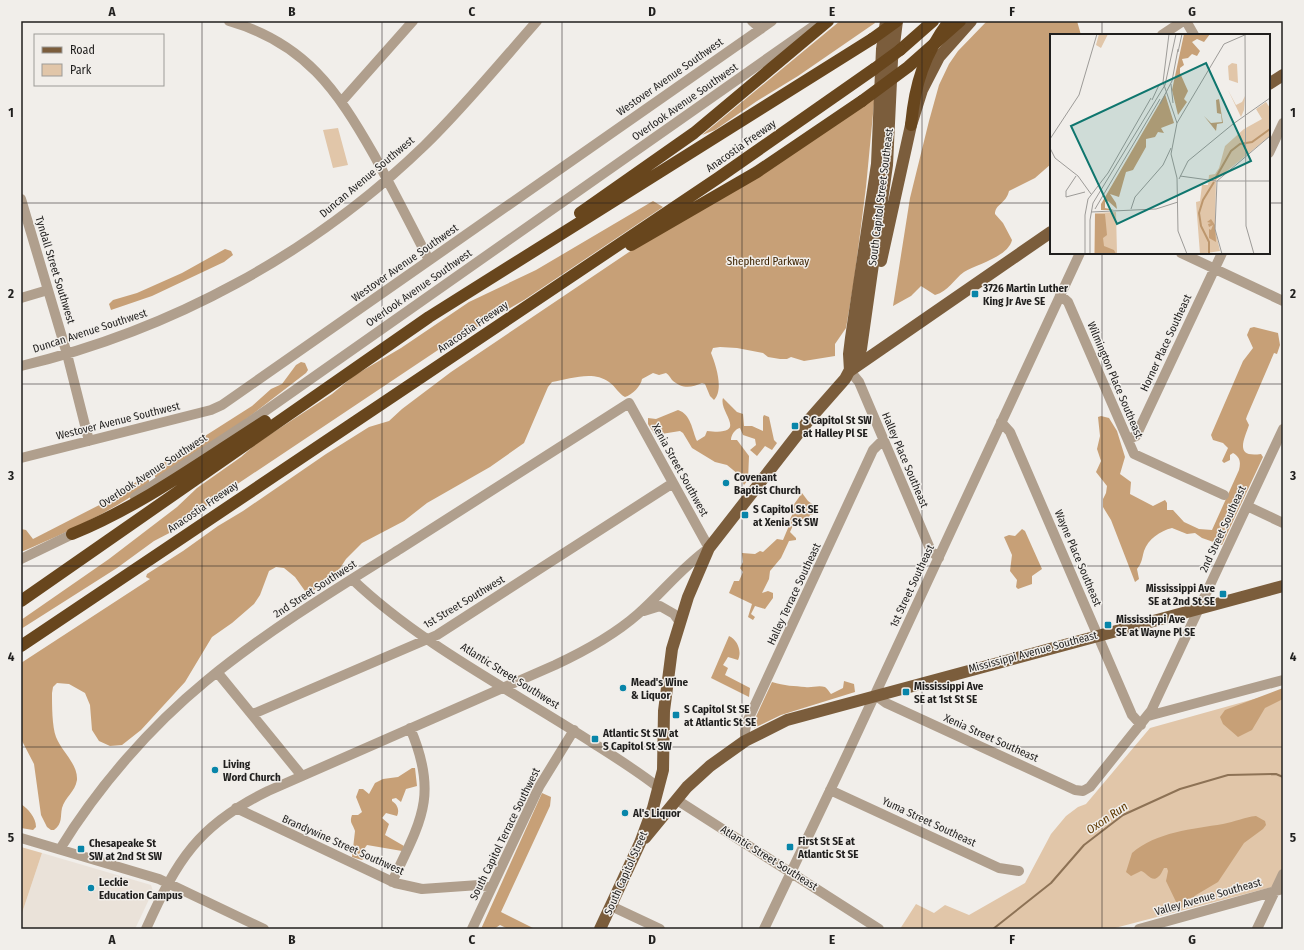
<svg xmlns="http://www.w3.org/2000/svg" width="1304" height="950" font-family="'Fira Sans Condensed',sans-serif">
  <rect width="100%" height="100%" fill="#f1eeea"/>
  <path fill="#eae2d9" d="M42,853L151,885L153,891L135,929H21V916Z"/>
  <path fill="#e1c6a9" d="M338,128L348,165L333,168L323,130Z
    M1283,691V884L1111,929H900L916,904L934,913L945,905L969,915L1025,883L1051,834L1066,816L1078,807L1086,804L1150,728Z
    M21,847L42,853L21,916Z"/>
  <path fill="#c7a077" d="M840,21H874L875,23L798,76L757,101L715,130L702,135Z
    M987,21H1077L1081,35H1051V164L1035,178L1009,191C1006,204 995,204 995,214L1003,223L1012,240C1008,257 977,264 964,272C953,280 949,291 935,295L921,286L911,296L893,306L910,198L929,121L939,85L949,64L958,51Z
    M875,93L866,187L854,281L846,328L835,344V356L804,361L791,357L787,359H780L768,357L763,353L737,348L720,347L713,348L711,353C716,365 724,390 714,400L710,396L705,384L702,383C691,388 682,389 672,380C670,377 669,375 666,373L659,375L653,373L642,379C641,386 632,395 625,397C619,394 615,386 609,382C593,370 570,379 552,382L548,387L524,443L490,467L427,503L404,521L362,543L346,559L333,579L309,593L305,591L295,577L284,568L276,567L269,571L260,595L254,604L232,623L212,637L185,682L141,730L122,745L110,746L99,741L92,730L90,705L85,693L69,684L57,683L53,687L52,693C52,705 52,726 56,737C62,752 78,764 77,780C75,792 65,797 62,808C60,817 63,823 54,830H51L47,827L41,815L34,764L21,739V663L150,579L146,577L147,574L183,551L218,526L243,511L326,454L369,427L389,421L402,409L451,372L862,95Z
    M653,201L663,207L524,300L444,346L218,497L177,529L154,541L117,568L21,629V620L109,559L177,507L197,488L241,457L257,443L332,394L355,375L401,348L469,302L536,270Z
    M225,249L231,251L233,255L224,262L152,296L111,310L109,304L113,300L137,293L182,273Z
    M1254,327L1278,333L1280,345L1277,354L1274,353L1247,416L1246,419L1249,425C1244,440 1234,458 1261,454L1263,457L1222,545L1202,538L1195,533L1187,534L1172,528C1160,531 1148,539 1144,551C1142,558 1142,563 1137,569L1139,579L1135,582L1111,520L1103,507V499L1106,493L1107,486L1096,472L1101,461L1097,449L1100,436L1098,417L1101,416L1109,418L1117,431L1125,457L1120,474L1131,482L1130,494L1153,506L1165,500L1167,503V510H1173L1184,522L1199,529L1212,530L1239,470C1241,462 1240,457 1233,453L1230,455V460L1224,463L1222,461L1228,448L1223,443L1213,440L1211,435L1243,361L1253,348L1247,335L1250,328Z
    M301,362L305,363L308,370L306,373L241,423L156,478L155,477V473L161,464L252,406L271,389L282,384L296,365Z
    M723,398L737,412L743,414L744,426H752L763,431V417L764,415L769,417L774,440L777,443L772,450L765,446L757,456L750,450L756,445L755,439L743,435L740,428C735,429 731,435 731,440H737L749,456L748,480L744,485L738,474L727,465L715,462L692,448L683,433L680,431L655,435L648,424V418L656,419L678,410C691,414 692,430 697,441L705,436L707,431C751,436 718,412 723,398Z
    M142,478L149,480V485C108,513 66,533 21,552V529L26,530L33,539L111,499Z
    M802,493L808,501L815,506L814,514L810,515L807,522L796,519L790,532L796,538V540L789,541L781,558L770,571L769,579L762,593L768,591L773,593V598L765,609L755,606L751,614L755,617L753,620L748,617L752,604L729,593L734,581H739L743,572L740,568L743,562L742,553L755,554L760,551L763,552L777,539L783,540L791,521L790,519L793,513L790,510Z
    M1022,529L1025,531L1042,569L1032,576V584L1018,589L1016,587L1017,580L1010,571L1012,555L1004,537L1009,535L1015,536Z
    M729,636C738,640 742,652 738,660L728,657L723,665L728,668L725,675L750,688L749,697L711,678Z
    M844,681L854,684L855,692L781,715L754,728L753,723L772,682C784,686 795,686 805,687C812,688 818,685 825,687C828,689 829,692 831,694L843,688Z
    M1283,688V699L1265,708L1252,730L1238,737L1223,724L1220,717L1225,710Z
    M412,768H415L417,786L406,789L401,802L396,798L392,799V801C397,804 400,810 397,816L386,813L382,818L389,824L385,835L404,846L402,851L367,845L364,849V858L362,860L352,857L355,831C353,824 349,823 352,815H358L362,812L356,797L359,789H363L369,794L375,783L383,779L398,777Z
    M542,793L551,797L550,806L501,912L535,929H508L500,925L494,929H481Z
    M21,804C28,809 36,817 36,827L33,830L21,828Z
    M1256,816L1265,821L1266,825L1263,829L1244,843L1218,882L1196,895L1183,907L1181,908L1178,906L1166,881L1168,871L1167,868H1164C1162,871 1161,875 1158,877C1152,883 1146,872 1141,871L1131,876L1126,872L1132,853C1156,832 1193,829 1223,824C1235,822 1244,817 1256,816Z"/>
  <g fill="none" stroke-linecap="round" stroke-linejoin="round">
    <path stroke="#8d7255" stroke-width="2" d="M993,929L1051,883L1084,845L1123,815L1180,789L1228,775L1276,774L1283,777"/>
    <path stroke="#b09f8d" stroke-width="10" d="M229,21C305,43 337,90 374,155C393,190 411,225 429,260
      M752,21L761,29
      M1186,21L1194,35
      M1162,35L1183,21
      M342,101L413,21
      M1269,153L1283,123
      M21,199L67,354L89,441
      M1181,253L1283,301
      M1060,295L1068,302L1134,454L1224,495
      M21,298L48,290
      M21,366C172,330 312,254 424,146C464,107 500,63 537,21
      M850,371L859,382L931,551L939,558
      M1001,422L1010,432L1132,715L1141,725
      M1128,439L1136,436L1222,253
      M21,458L211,410L222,405L772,21
      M135,497L248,423L815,25
      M1247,506L1283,523
      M21,559L79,531
      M352,579C422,646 515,692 596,745C618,759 639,772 659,788
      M644,611L660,606L674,614L679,621
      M217,672L302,776
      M875,695L886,703L1075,790L1083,791L1090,787L1151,711L1283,429
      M253,714L437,635L673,483
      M1148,716L1283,680
      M745,741V731L747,722L873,450L883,440
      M830,790L999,868L1019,871
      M677,800L879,929
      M236,808L395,883L422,889L479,885L491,888
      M21,838L159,879L264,929
      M60,849C98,787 150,727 206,681C267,631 334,590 400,549C477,500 553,451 629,403L709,548C682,567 662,593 638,614C613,636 585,651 555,665L268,791C198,825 177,860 146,929
      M392,882C421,821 439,795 410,728
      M611,906L660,929
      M472,929L539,787L574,730
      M764,929L846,757L1080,253
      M1139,929L1283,889
      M1257,929L1283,874"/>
    <path stroke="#7b5d3c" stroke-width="12" d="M1269,84L1283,75
      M881,261L911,125L922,90L939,57L971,21
      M851,370L1051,232
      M850,371L849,354L851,338L877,164L882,49L886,21
      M645,838L687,787L710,766L745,741L787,720L1283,586
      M600,929L640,843L653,808L663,770L664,711L672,649L688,597L709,548L808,421L845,379L861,349L887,165L892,60L897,21"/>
    <path stroke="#68461d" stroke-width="12" d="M900,50L933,21
      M911,125C915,83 924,55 949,21
      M580,213L694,133L828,21
      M631,245L757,172L862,101
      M72,534C141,506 202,461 265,421
      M21,601L429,317L872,39
      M21,646L718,178L874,69"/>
    <path stroke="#68461d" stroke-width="12" d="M872,39L897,21
      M874,69L900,50
      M862,101L908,67L960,21"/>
  </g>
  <path fill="none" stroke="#201f1e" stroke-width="1" stroke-opacity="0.55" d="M202,21V929M382,21V929M562,21V929M742,21V929M922,21V929M1102,21V35M21,203H1051M1269,203H1283M1102,253V929M21,384H1283M21,566H1283M21,747H1283"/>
  <g fill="#0885a9" stroke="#f1eeea" stroke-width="1.5">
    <rect x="971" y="290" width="8" height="8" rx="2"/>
    <rect x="791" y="422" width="8" height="8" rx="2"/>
    <circle cx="726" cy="483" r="4"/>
    <rect x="741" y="511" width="8" height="8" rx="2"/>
    <rect x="1219" y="590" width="8" height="8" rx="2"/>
    <rect x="1104" y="621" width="8" height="8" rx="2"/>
    <circle cx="623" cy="688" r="4"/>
    <rect x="902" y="688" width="8" height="8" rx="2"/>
    <rect x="672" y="711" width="8" height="8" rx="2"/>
    <rect x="591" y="735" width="8" height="8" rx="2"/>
    <circle cx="215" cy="770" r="4"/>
    <circle cx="625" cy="813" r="4"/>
    <rect x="786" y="843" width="8" height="8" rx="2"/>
    <rect x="77" y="845" width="8" height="8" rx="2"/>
    <circle cx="91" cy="888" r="4"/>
  </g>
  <g text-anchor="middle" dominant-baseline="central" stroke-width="3" stroke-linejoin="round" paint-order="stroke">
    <g font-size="11" fill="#201f1e" stroke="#f1eeea">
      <text transform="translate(670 77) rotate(-35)">Westover Avenue Southwest</text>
      <text transform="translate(685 102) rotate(-35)">Overlook Avenue Southwest</text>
      <text transform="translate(741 146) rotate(-35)">Anacostia Freeway</text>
      <text transform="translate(367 177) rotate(-40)">Duncan Avenue Southwest</text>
      <text transform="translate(881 197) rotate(-83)">South Capitol Street Southeast</text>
      <text transform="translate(405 263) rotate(-35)">Westover Avenue Southwest</text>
      <text transform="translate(55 270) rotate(73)">Tyndall Street Southwest</text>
      <text transform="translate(419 288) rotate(-35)">Overlook Avenue Southwest</text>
      <text transform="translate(473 327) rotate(-34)">Anacostia Freeway</text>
      <text transform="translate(90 331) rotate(-18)">Duncan Avenue Southwest</text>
      <text transform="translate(1166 343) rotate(-65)">Horner Place Southeast</text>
      <text transform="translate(1115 380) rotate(67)">Wilmington Place Southeast</text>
      <text transform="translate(118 421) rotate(-14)">Westover Avenue Southwest</text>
      <text transform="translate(905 460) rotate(67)">Halley Place Southeast</text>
      <text transform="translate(680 470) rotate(61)">Xenia Street Southwest</text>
      <text transform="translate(153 471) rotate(-33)">Overlook Avenue Southwest</text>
      <text transform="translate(203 507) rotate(-34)">Anacostia Freeway</text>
      <text transform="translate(1223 529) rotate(-65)">2nd Street Southeast</text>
      <text transform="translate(1078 558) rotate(67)">Wayne Place Southeast</text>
      <text transform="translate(912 586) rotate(-65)">1st Street Southeast</text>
      <text transform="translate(315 589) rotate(-33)">2nd Street Southwest</text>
      <text transform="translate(794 594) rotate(-65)">Halley Terrace Southeast</text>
      <text transform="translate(464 602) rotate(-31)">1st Street Southwest</text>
      <text transform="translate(1033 652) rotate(-15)">Mississippi Avenue Southeast</text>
      <text transform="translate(510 676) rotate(32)">Atlantic Street Southwest</text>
      <text transform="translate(991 738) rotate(24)">Xenia Street Southeast</text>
      <text transform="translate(929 822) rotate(25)">Yuma Street Southeast</text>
      <text transform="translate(505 834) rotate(-64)">South Capitol Terrace Southwest</text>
      <text transform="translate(343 845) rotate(24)">Brandywine Street Southwest</text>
      <text transform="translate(769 858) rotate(32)">Atlantic Street Southeast</text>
      <text transform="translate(626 873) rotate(-66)">South Capitol Street</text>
      <text transform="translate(1208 897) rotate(-16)">Valley Avenue Southeast</text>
    </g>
    <g font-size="11" fill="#3c2200" stroke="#f1eeea">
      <text x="768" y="261">Shepherd Parkway</text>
    </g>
    <g font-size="11" font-weight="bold" fill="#201f1e" stroke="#f1eeea" text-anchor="start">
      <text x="983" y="288">3726 Martin Luther<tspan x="983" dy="13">King Jr Ave SE</tspan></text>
      <text x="803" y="420">S Capitol St SW<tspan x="803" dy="13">at Halley Pl SE</tspan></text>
      <text x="734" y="477">Covenant<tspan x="734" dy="13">Baptist Church</tspan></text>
      <text x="753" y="509">S Capitol St SE<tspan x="753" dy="13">at Xenia St SW</tspan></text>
      <text x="1215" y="588" text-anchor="end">Mississippi Ave<tspan x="1215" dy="13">SE at 2nd St SE</tspan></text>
      <text x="1116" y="619">Mississippi Ave<tspan x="1116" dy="13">SE at Wayne Pl SE</tspan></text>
      <text x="631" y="682">Mead's Wine<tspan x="631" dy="13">&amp; Liquor</tspan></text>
      <text x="914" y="686">Mississippi Ave<tspan x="914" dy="13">SE at 1st St SE</tspan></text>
      <text x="684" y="709">S Capitol St SE<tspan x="684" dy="13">at Atlantic St SE</tspan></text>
      <text x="603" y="733">Atlantic St SW at<tspan x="603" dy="13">S Capitol St SW</tspan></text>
      <text x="223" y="764">Living<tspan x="223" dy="13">Word Church</tspan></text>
      <text x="633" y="813">Al's Liquor</text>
      <text x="798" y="841">First St SE at<tspan x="798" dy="13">Atlantic St SE</tspan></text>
      <text x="89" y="843">Chesapeake St<tspan x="89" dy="13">SW at 2nd St SW</tspan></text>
      <text x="99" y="882">Leckie<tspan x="99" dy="13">Education Campus</tspan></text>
    </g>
    <g font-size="12" font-style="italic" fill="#603a03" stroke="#f1eeea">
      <text transform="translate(1107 818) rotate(-34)">Oxon Run</text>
    </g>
  </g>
  <g transform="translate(1050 34)">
    <rect width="220" height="220" fill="#f1eeea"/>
    <path d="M49,0H58L51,14L46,11ZM182,29L187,30L188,49L179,46L178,32ZM178,56L186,71L192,68L195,62L194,76L191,83ZM216,68L220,74V102L166,146L165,195L170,217L150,220L146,168L150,167L152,151H158L159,141L165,140L169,134L175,112L194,95L212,85L206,75ZM66,178L67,220H44L45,179Z" fill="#e1c6a9"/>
    <path d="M134,0H160L154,8L147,5L142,8L150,17L147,22L142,20L138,24L132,25L134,31L130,34V39L138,57L134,65L137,68L128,81L122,56ZM115,60L124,89L111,94L114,99L108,98L105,103L96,105V113L83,136L76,138L69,163L60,160L66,169L67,175L58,167L55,168V174L64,176H51V170ZM169,65L173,89L167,90L166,97L154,82L161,89L172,88L171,80L167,79L166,66ZM45,180H55L57,201L53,204L54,212L64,216L66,220H45ZM161,185L165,191L166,208L159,204V195L161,196L163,191L159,193L158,190L161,189L157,188Z" fill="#c7a077"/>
    <path fill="none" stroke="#bc966c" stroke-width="2" d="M165,145L181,117L190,110L202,108L220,95M159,220V208L151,192L149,179L153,166L164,148"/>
    <path fill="none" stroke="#9d9b98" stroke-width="1" d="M119,0L113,48L127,89M195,1L196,192L204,220M128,18L132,0M121,50L123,69M102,66L109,51M110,70L122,47L128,15M0,105L29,61L47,0M0,114L5,124L28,142L41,160M26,142L16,157V163L35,158M130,142L166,147H220M129,145L138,127L183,90L220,64M45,175L110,65M81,175L85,163L113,131L121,114M41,178L106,175L128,168M35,220V181L38,165L58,139L101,64M40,220V186L43,169L115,51L126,0M137,220L128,197L127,144L121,120L127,89L174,10L197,0M172,220L165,195L167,147L220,102"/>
    <path fill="#0f766e" fill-opacity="0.15" stroke="#0f766e" stroke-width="2" d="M156,29L201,127L67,190L21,92Z"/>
    <rect width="220" height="220" fill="none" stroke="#201f1e" stroke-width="2"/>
  </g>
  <rect width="1304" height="950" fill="none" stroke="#f1eeea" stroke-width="44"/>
  <rect x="34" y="34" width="130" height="52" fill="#f1eeea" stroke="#9d9b98"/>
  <rect x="42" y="47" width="20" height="6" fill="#7b5d3c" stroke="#9d9b98"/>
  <text x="70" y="54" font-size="12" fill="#201f1e">Road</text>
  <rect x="42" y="64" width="20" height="12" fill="#e1c6a9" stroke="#9d9b98"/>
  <text x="70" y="74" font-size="12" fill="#201f1e">Park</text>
  <rect x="22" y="22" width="1260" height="906" fill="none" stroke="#201f1e" stroke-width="1.5"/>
  <g font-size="13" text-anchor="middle" font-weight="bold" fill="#201f1e">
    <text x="112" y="16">A</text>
    <text x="292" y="16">B</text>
    <text x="472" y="16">C</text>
    <text x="652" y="16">D</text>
    <text x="832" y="16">E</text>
    <text x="1012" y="16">F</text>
    <text x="1192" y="16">G</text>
    <text x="11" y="117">1</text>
    <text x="1293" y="117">1</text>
    <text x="11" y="298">2</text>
    <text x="1293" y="298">2</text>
    <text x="11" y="480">3</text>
    <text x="1293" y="480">3</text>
    <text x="11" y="661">4</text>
    <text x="1293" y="661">4</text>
    <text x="11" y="842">5</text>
    <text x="1293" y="842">5</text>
    <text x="112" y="944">A</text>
    <text x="292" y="944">B</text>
    <text x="472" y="944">C</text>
    <text x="652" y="944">D</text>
    <text x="832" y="944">E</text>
    <text x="1012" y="944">F</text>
    <text x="1192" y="944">G</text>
  </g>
</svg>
